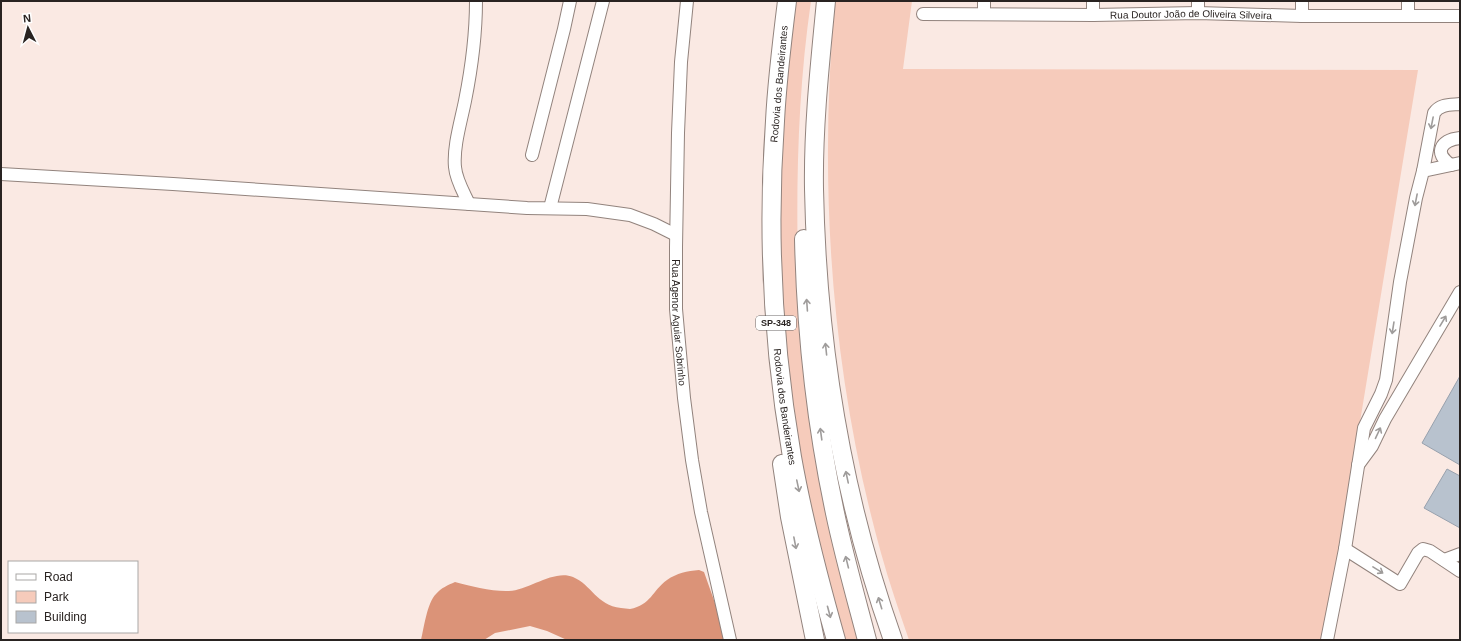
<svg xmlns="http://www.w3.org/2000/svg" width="1461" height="641" font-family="Helvetica,sans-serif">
  <rect width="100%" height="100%" fill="#fae9e3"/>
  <path fill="#f6cbbb" d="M792,1H811C798,90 796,181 798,271L860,640H841L823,572L789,397L778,212Z
    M835,1H912L903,69L1418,70L1324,640H909C899,611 889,582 881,553C831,374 818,185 835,1Z"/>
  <path fill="#db9378" d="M699,570L704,572L728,640H567L547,631L530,626L495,633L484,640H421C424,628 427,603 436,594C441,588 448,585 455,582C470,586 494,592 509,591C529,590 554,569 573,577C592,585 596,605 621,608C624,608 627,609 630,609C651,605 652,591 667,580C677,573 687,571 699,570Z"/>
  <path fill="#b8c2ce" stroke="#98a1ad" d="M1460,376V465L1422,443Z
    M1447,469L1460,476V528L1424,508Z"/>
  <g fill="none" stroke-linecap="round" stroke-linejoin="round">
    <defs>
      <g id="minor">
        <path id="s1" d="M687,1L681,62L678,133L676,247V309L684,398L692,460L701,512L730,640"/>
        <path d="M1198,1V13"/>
        <path d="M1302,1V16"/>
        <path d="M1408,1V16"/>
        <path id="s2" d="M923,14L1093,15L1198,13L1302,16H1460"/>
        <path d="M984,14V1"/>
        <path d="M1093,15V1"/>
        <path d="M532,155L564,29L570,1"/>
        <path d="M1451,165C1433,153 1441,140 1460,138"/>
        <path d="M1423,171L1434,113C1440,104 1450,105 1460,104"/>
        <path d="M1,174L173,184L527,208L587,209L630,215L654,224L676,235"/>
        <path d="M469,204C464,193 456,180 455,167C453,147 461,121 465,101C472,66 476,37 476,1"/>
        <path d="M550,208L603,1"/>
        <path d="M1358,465L1372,446L1385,419L1460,292"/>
        <path d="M1345,549L1400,584L1418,553L1423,549L1430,551L1460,571"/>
        <path d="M1444,560L1460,554"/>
        <path d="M1327,640L1345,549L1364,428L1381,394L1386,380L1400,282L1416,198L1423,171L1460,163"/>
      </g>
      <g id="highway">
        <path id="s3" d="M787,1C782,41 777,81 775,121C767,232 773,347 792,457C803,519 819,580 836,640"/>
        <path d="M826,1C820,63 813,127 814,189C817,342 842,496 893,640"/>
        <path d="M804,239C806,331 816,424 835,513C844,556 856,598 867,640"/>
        <path d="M782,464L790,517L815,640"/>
      </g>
    </defs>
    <use href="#minor" stroke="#92837d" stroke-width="14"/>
    <use href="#highway" stroke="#92837d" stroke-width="20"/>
    <use href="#minor" stroke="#fff" stroke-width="12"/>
    <use href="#highway" stroke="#fff" stroke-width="18"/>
  </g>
  <defs><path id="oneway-shaft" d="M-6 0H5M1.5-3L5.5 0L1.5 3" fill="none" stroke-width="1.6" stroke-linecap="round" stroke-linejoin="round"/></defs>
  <g stroke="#9f9c9b">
    <use href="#oneway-shaft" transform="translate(1432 123) rotate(101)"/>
    <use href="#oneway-shaft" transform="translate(1416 200) rotate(101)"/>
    <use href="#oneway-shaft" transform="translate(807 305) rotate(-94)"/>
    <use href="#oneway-shaft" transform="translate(1443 321) rotate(-59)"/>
    <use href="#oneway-shaft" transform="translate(1393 328) rotate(99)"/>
    <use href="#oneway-shaft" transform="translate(826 349) rotate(-96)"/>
    <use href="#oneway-shaft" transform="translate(1378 433) rotate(-65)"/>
    <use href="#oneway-shaft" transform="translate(821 434) rotate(-98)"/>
    <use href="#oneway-shaft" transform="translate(847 477) rotate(-102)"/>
    <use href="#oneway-shaft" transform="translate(798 486) rotate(78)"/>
    <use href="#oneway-shaft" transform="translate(795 543) rotate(79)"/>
    <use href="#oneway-shaft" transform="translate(847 562) rotate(-104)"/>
    <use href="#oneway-shaft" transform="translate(1378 570) rotate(32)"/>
    <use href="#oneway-shaft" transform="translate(880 603) rotate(-107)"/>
    <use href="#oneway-shaft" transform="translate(829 612) rotate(75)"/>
  </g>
  <g text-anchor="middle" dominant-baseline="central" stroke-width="3.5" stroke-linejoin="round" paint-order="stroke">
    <rect fill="#fff" stroke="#696564" stroke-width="1" x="756" y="316" width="40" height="14" rx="3"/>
    <g font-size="9" font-weight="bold" fill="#292321">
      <text x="776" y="323">SP-348</text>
    </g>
    <g font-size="10" fill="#292321" stroke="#fff">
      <text stroke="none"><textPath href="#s2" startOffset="268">Rua Doutor João de Oliveira Silveira</textPath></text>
      <text transform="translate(779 84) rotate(-85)">Rodovia dos Bandeirantes</text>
      <text stroke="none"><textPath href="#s1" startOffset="322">Rua Agenor Aguiar Sobrinho</textPath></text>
      <text stroke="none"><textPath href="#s3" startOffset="407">Rodovia dos Bandeirantes</textPath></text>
    </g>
  </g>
  <rect width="1461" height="641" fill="none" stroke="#292321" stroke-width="4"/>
  <rect x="8" y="561" width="130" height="72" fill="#ffffff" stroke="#a9a7a6"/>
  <rect x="16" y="574" width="20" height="6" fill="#ffffff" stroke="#a9a7a6"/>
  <text x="44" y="581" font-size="12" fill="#292321">Road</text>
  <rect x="16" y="591" width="20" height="12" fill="#f6cbbb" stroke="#a9a7a6"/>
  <text x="44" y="601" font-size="12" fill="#292321">Park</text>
  <rect x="16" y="611" width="20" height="12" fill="#b8c2ce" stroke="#a9a7a6"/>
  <text x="44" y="621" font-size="12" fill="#292321">Building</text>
  <g transform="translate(28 28) rotate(354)" stroke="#ffffff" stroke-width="3" paint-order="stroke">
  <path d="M0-3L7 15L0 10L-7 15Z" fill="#292321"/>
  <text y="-6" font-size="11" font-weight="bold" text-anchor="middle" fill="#292321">N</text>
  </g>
</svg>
